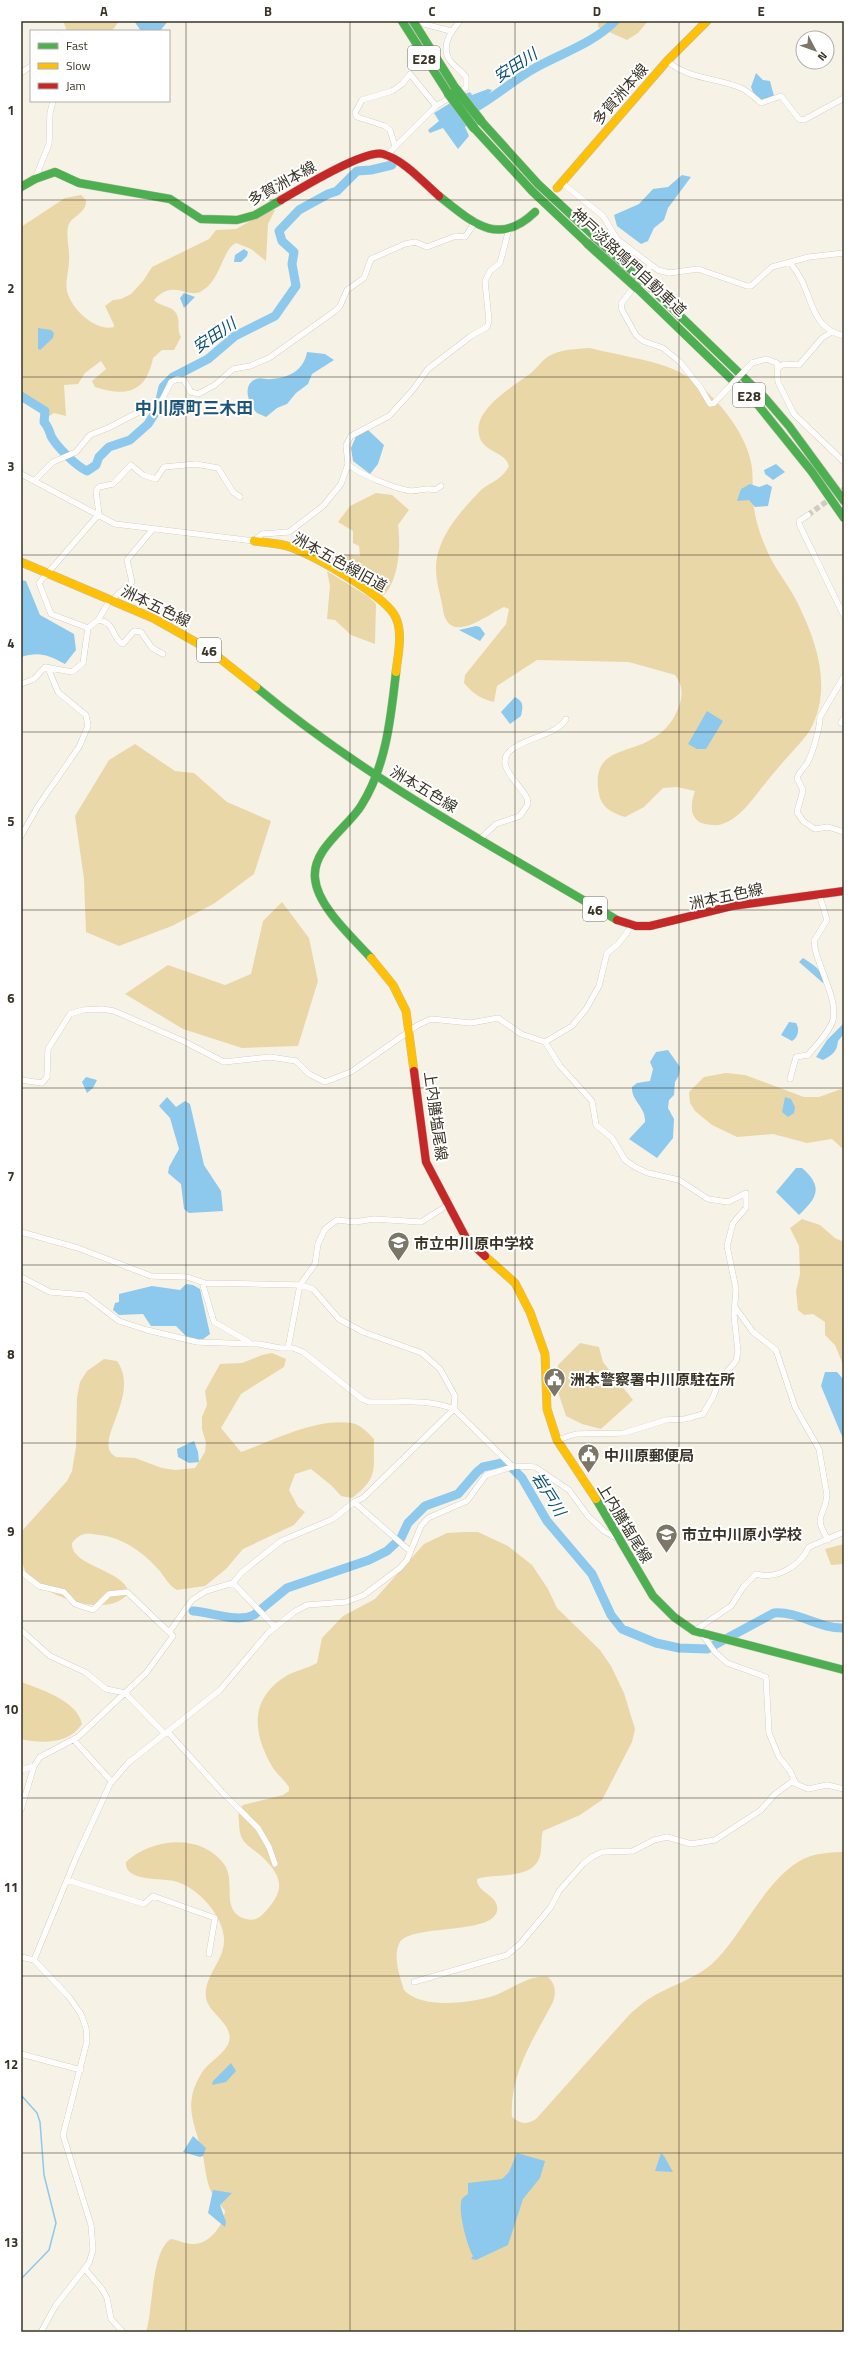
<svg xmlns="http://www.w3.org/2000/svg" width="865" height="2353" font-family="'Titillium Web','Noto Sans JP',sans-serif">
  <rect width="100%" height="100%" fill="#f7f2e6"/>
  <path fill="#ead7a8" d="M63,21H119L112,31H67Z
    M598,21H648L638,33L627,40L598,27Z
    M81,195L86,200C87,214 70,216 68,227C66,238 70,250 69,261C69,271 65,281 67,291C71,309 96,332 114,327V325L105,306L113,300L121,299L131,294L143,281L152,267L209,239L216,230L236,229L270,210H275L268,224L266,261L251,249L236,243C222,249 221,282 200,292C186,298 173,279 154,300C160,307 171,305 176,313C181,320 176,330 181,337L174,350H162L153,358C146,393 126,397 95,387L92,381L106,369L101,361L85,373L78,384L64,385L66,416L54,413L48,417L46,411L21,394V227L65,198Z
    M590,348C616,355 649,359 673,369C705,382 742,425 750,458C754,472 752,485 753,499C754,515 759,533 766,548C774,569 791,587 800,608C818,646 832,690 810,730C806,737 799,744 793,751C781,764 770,777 760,790C750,803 738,819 722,824C717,826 711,825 705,824C689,820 690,805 695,791L677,787L663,788L644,807L625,817C612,813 601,807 599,794C590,745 631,756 658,735C669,727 676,716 680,703C683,693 682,684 675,675L629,662L537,660L497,686L494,702C481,699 473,694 464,683L465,675L506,624L509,609L504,607C488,614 449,647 443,610C441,596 436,583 436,569C436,538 460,512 480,491C491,481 501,481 509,466C505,451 483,453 479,435C473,409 514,386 531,373C537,368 542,360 549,356C561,349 576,349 590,348Z
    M376,493L392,495L409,510L398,525C401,546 399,581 383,596L328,561L329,553L360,556L359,546L353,543V531L338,522L350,506Z
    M327,571L369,597L376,604L375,644L351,635L335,620L327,619L330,586Z
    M135,744L175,771L194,773L227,802L271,821L254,874L215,903L172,926L119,946L86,932L84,879L75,816L109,760Z
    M282,902L309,938L318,981L298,1046L242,1048L183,1029L125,994L168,965L225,985L251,974L263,921Z
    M726,1073L745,1075L804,1097H819L844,1088V1150L832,1139L807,1143L773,1134L737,1137L712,1125L695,1111L690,1103L689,1092L704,1077Z
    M802,1219L820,1225L835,1238L844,1242V1367L835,1345L825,1335V1322L813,1314L804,1315L798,1310L796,1291L800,1274L799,1246L790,1228Z
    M580,1343L599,1347L603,1362L633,1400L601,1429L582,1424L566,1416L557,1389L558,1365Z
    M272,1353L286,1359L284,1367L241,1394L221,1428L241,1452C274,1440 316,1418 352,1423C361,1425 368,1433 374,1439C373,1471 379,1477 352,1498L341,1496L332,1486L311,1469L295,1474L289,1490L298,1507L305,1512L294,1525L243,1549L226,1569L205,1586L177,1590C168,1585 165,1577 159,1570C143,1552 122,1537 99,1535C86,1533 81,1532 72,1543C70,1566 122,1569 129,1592C111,1621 43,1596 27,1574C19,1562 21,1545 21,1532L67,1481L72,1471L76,1447L77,1397L80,1382L87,1371L104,1359L117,1361C140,1394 98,1436 111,1453L116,1457L135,1458L162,1468L175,1470L195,1468L205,1452L206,1443L202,1429V1417L207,1405L205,1391L220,1364L242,1363L262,1355Z
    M464,1532H478L508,1546L532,1565L548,1589L557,1608L600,1650L611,1666L624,1693L635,1729L632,1742L602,1800L580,1815L543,1831C540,1840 543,1850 539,1859C530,1880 494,1873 477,1879C476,1893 500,1895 497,1911C492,1935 412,1924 400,1942C392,1956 400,1977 404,1990C421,2010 474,2003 496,1995C513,1988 529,1975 548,1977C556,1985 556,1992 553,2002C534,2038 509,2075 512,2117C521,2124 526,2125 536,2119L630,2014C636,2009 641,2004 647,2000C668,1986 694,1980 713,1963C745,1933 770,1867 814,1855C823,1853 834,1852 844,1852V2332H146C153,2312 151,2250 171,2239C178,2240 185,2244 192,2244C209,2245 223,2226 225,2211C220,2204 213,2197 210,2189C206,2179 205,2166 203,2156C199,2137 188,2116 192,2097C193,2089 197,2081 201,2074C207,2063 225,2054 229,2042C234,2024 208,2013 206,1998C203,1977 224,1961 224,1941C225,1917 197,1886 174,1881C162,1878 124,1882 126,1862C152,1838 201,1833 224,1864C237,1881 219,1912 246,1919C253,1921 258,1919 263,1914C287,1890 283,1876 259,1854C254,1850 246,1845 243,1840C240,1836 239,1827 239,1822C238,1816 238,1810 243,1805L283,1795L289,1791V1787C284,1780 278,1775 273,1768C254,1736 248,1702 283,1678C293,1671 306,1669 317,1663L322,1638L343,1616L375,1599L424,1544L447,1533Z
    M844,1544V1564L831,1565L825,1549Z
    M21,1682C40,1689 78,1701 82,1724C69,1744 42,1744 21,1739Z"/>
  <path fill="#8dc9ec" d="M134,21H168L160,31H141Z
    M756,73L763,80L770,81L774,96L761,101L754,95L751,87Z
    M488,89L492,90L465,127L469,136L458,149L443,128L430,133L428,130L439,121L434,113L465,94L470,92L472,95Z
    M682,175L691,177L668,208L664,220L654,228L648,241L641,244L617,226L614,215L639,204L653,189L668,187Z
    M244,249L248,252L247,256L241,262H234L235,255Z
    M184,293L195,297L184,308L180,298Z
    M38,328L51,330L54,333L53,338L40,350L38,349Z
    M307,352L325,354L334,360L312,374L308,384L296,393L287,404L277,408L266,417L257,413C249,405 241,385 256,379C261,377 266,380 271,379C289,378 304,370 307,352Z
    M368,430L384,445L378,464L370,474L353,461L351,448L357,434Z
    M776,464L785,472L773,480L765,474L764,470Z
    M750,484L759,487L767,484L772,487L768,506L755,507L749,500L737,501L741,489Z
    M21,580L26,581L40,615L74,634L76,650L65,664C49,655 39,651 21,657Z
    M476,626L480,627L485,634L480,641L459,630Z
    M515,697C524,702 523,706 521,716L510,724L501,712Z
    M707,711L723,721L706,749H697L688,744Z
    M803,958C814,965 821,969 825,982L823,983L799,962Z
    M789,1022L796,1023C800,1029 798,1038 792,1041L781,1035Z
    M843,1024L844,1034L838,1041C837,1052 832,1055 823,1060L816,1057L827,1040Z
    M668,1050L680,1067L679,1075L675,1082L674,1095L669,1100L668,1108L674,1119L673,1138L657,1158L629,1139L645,1122C646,1107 631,1101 632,1087L637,1083L650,1081L653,1069L650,1062L656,1052Z
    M86,1077L97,1080L93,1088L87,1093L82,1082Z
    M167,1097L176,1107L185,1101L190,1104L204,1165L221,1191L223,1211L189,1213L184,1209L181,1184L168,1173L169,1167L179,1149L170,1118L159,1106Z
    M785,1097L791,1099L795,1107L794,1113L788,1117L782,1112Z
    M796,1168H802C824,1187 817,1198 799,1215L776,1192Z
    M186,1284L193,1285L200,1289L210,1334L202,1340L188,1338L176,1326H151L143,1314L119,1315L113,1310L115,1303L119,1302V1294L152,1286L180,1290Z
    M825,1372H837L844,1380V1441L821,1386Z
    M194,1441L198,1452L199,1462L189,1463L178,1457L177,1449Z
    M231,2063L236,2071L226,2082L212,2085L213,2081Z
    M193,2136L206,2148L203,2156L200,2157L183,2152Z
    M517,2153L545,2161L540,2178L523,2199L508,2245L476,2260L471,2259L473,2256C467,2245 459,2215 461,2203C461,2198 464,2197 468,2194V2183L502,2179L509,2172Z
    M661,2153L664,2156L673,2172L655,2171Z
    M213,2190L232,2193L220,2205L226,2222L225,2227L208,2213Z"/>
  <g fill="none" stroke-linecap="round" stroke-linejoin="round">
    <path stroke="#8dc9ec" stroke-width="1.5" d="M21,2095L37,2113L40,2122L44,2175L56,2223L49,2250L21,2279"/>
    <path stroke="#8dc9ec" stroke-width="9" d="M471,110C494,98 513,80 535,68C562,53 594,43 615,21
      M21,396L45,411L44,422C48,426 49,430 51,436C56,446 76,466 87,471L96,465L99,457L109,447L130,440L148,424L158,408L163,387L173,377L208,359L235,336L275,316L296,286L292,264L294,252L282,241L279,231L299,210L328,194L337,191L357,171L371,170L392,165
      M193,1611C212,1612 236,1623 254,1615L287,1588L369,1560L387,1551L401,1538L408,1523L425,1506L458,1494L477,1472L483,1467L502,1463L509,1465L522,1478L547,1521L592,1574L611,1615L622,1629L656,1643L679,1648L707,1649L774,1613C798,1611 819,1629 844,1628"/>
    <path stroke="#d1ccc0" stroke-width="5.5" stroke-dasharray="5.5 3" stroke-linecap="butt" d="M808,515L844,489"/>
    <defs>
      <path id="street" d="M422,21L424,24L451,31
        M667,61C688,79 717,78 741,88C748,91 755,98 761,103L781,96L799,119L804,120L844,98
        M21,73L31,66
        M395,146L390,130L385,126L357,117L355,113L362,100L392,91L402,84L410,74L436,106
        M388,154L436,106L466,88V77C461,70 453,66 449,59C441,46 452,30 460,21
        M35,179L49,144L50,113L53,101
        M561,182L603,216L617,239L658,270L669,273L698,269L747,286H751L772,267L809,257L844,253
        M790,263C815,290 806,327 844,336
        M650,266L621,304L622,310L636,335L643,341L663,348L680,362L700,387L710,404L714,403
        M752,363L766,359L777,363L778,382L794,414L844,462
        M778,368L784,364L799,365L822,338L830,333
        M348,464C358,474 396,489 411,491C420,491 426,487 435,490L441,486
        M21,474L115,524L254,541L262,534L289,532L323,506L341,484L348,464L346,445L351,436L389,416L412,391L428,369L471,336L487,327L489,321L485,281L490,271L500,263L509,229
        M35,480L53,462L76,452L90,435L108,428L162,400L171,382L177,379L184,380L191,392L198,394L215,385L233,369L250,366L269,358L335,311L340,306L347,290L364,278L371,259L405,244L415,242L427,247L456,236L465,237L476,221
        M808,515L799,521L800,526L844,616
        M116,596L132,582L127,560L152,530
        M98,620C116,622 111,638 123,644L134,631L141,632L152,648L163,654
        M88,628L98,620L107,605
        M844,676L820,717C820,728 812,756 806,765C802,770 799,772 797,778L803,790L797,812L803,821L815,829L828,827L844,832
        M21,684L34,679L45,667L72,672L83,663L88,628L51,614L39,583L99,514L96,491L99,487L113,484L131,465L143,475L156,479L164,467L196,464L218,468L233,492L240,497
        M844,718L841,723L844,724
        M21,836L38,806L79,747L88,726L86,715L58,692L48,668
        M480,839L496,824L520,816L528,804L527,798C521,787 510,778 506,767C496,740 557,739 566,719
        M545,1042L572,1026L586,1009L599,986L607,953L618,944L632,926
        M790,1079L796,1057L808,1055C816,1045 829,1033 833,1020C838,1000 819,969 815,948L814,941L827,920L820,897
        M21,1080L42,1083L47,1077L48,1049L70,1014L83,1010L102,1009L114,1011L183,1041L224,1062L270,1057L296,1061L309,1074L325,1082L351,1072L418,1025L431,1019L471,1023L498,1018L521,1034L545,1042L560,1066L592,1101L596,1125L612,1138L625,1160L635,1167L648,1173L679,1180L708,1199L728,1202L746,1193V1208L733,1223L727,1246L736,1289L734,1315L738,1352L736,1361L719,1381L713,1397L703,1414L685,1419L666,1420L624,1433L576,1434L557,1440
        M21,1232L78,1248L151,1276L187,1277L205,1283L300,1285L313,1289L339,1319L363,1332L422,1353L440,1369L455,1396L454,1409L363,1498L354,1502L333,1519L281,1541L241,1573L233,1583L206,1591L192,1600L170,1631
        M21,1277L50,1292L85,1295L119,1321L147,1330L197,1342L259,1344L280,1348H293L303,1352L362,1399L369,1402C398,1403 426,1398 454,1409L513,1467
        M202,1282L214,1322L249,1342
        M735,1307L753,1332L776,1350L795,1407L819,1449L827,1495C825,1519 812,1513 828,1540
        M288,1348L300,1285L315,1264L318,1244L325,1229L337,1220L355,1222L374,1219L421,1222L448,1205
        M354,1502L410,1551
        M21,1572L39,1586L64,1592L75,1604L93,1610L109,1594L127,1592L173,1636L146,1673L78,1737L40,1757L34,1766L21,1810
        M233,1583L275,1627
        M21,1630L50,1656L85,1672L106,1689L125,1693L165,1734
        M694,1631L731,1606L744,1586L756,1574C777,1580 800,1566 809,1547L844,1532
        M702,1634L715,1652L727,1663L766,1677L769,1733L779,1757L790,1771L796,1784L808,1789L827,1785L844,1789
        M168,1732L222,1792L258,1828L269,1847L275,1864
        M74,1740L112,1782
        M21,1770L34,1766
        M67,1880L144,1904L153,1896L215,1918L209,1954
        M21,1957L34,1960L69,1997L81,2014L86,2028L87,2041L63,2135L91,2225L93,2250L89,2263L56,2305L41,2332
        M34,1960L76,1858L110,1784L128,1763L220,1690L268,1633L294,1612L307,1605L346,1602L364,1595L400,1568L407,1560L421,1526L428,1518L467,1501L486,1475L515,1466L535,1467L569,1490L588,1516L604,1531L621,1541
        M414,1982L507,1955L520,1944L551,1907L559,1891L583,1864L592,1857L602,1852L633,1851L654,1840L667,1837L691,1844L715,1840L761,1810L774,1795L794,1780
        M21,2054L81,2070
        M85,2269L102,2289L107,2298L111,2319L123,2332"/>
      <path id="fast" d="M402,21L448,93
        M413,21L456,89
        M481,121L538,184L594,236
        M474,128L532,191L587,243
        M21,187L35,179L55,172L79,183L170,199L201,219L237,220L255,215L281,200
        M439,196C472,222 498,248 535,212
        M644,281L765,398L789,426L844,501
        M637,288L758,405L812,472L844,518
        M256,687C366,779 494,847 617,920
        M371,958C352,937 317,906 315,878C312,849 348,827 361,806C386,767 391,717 396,672
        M596,1499L653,1596L674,1617L694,1631L844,1670"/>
      <path id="slow" d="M557,188L667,61L707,21
        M254,541C266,543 279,543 290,547C313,555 387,596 396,618C403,634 398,654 396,672
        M21,562L153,618L208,649L256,687
        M371,958L393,985L406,1011L414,1071
        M485,1256L515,1283L530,1312L545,1354L547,1409L557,1440L596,1499"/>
      <path id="jam" d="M281,200C298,190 365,149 383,154C404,160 423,182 439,196
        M617,920L636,926H650L732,906L844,891
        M414,1071L426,1162L466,1238L485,1256"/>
    </defs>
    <use href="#street" stroke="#c1bcb0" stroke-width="6"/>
    <use href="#fast" stroke="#c1bcb0" stroke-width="9"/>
    <use href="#slow" stroke="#c1bcb0" stroke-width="9"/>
    <use href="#jam" stroke="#c1bcb0" stroke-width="9"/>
    <use href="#street" stroke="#fefdfb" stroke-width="5.5"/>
    <use href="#fast" stroke="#4caf50" stroke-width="8"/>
    <use href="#slow" stroke="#ffc107" stroke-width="8"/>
    <use href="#jam" stroke="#c62828" stroke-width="8"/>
    <defs>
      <path id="street-bridge" d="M714,403L752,363"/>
      <path id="fast-bridge" d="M456,89L481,121
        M448,93L474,128
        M594,236L644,281
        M587,243L637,288"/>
    </defs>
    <use href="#street-bridge" stroke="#c1bcb0" stroke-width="6" stroke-linecap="butt"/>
    <use href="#fast-bridge" stroke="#c1bcb0" stroke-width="10" stroke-linecap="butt"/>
    <use href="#street-bridge" stroke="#fefdfb" stroke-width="5.5"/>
    <use href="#fast-bridge" stroke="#4caf50" stroke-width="9"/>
  </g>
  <path fill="none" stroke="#393426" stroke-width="1" stroke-opacity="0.55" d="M186,21V2332M350,21V2332M515,21V2332M679,21V2332M21,200H844M21,377H844M21,555H844M21,732H844M21,910H844M21,1088H844M21,1265H844M21,1443H844M21,1621H844M21,1798H844M21,1976H844M21,2153H844"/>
  <defs>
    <symbol id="school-pin" viewBox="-11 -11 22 30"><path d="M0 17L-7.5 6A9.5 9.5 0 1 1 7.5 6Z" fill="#7c7669" stroke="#fff"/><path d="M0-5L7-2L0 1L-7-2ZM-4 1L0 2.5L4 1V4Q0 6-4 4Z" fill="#fff"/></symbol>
    <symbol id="civic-pin" viewBox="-11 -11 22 30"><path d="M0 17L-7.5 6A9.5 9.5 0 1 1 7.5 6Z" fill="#7c7669" stroke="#fff"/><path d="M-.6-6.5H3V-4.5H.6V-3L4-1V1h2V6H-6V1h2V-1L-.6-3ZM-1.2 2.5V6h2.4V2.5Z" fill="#fff"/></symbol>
  </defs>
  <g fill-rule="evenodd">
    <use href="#school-pin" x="386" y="1230" width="25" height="34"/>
    <use href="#civic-pin" x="542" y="1366" width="25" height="34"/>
    <use href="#civic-pin" x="576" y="1442" width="25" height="34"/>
    <use href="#school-pin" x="654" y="1522" width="25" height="34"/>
  </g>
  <g text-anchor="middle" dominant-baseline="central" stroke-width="4" stroke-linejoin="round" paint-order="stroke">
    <g fill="#fff" stroke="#747167" stroke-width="1">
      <rect x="408" y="46" width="32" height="24" rx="3"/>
      <rect x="733" y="383" width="32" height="24" rx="3"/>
      <rect x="197" y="638" width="24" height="24" rx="3"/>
      <rect x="583" y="897" width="24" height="24" rx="3"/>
    </g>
    <g font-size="14" font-weight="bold" fill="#393426">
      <text x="424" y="58">E28</text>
      <text x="749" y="395">E28</text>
      <text x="209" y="650">46</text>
      <text x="595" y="909">46</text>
    </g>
    <g font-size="15" fill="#393426" stroke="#fff">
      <text transform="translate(620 94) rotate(-49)">多賀洲本線</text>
      <text transform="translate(282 183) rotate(-29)">多賀洲本線</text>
      <text transform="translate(629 262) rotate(43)">神戸淡路鳴門自動車道</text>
      <text transform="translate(340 562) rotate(29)">洲本五色線旧道</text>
      <text transform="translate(156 606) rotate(26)">洲本五色線</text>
      <text transform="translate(424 789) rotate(31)">洲本五色線</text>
      <text transform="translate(726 896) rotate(-12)">洲本五色線</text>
      <text transform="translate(436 1116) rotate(82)">上内膳塩尾線</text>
      <text transform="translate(625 1523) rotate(59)">上内膳塩尾線</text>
    </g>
    <g font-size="15" font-weight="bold" fill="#393426" stroke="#fff" text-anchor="start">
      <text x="414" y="1243">市立中川原中学校</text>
      <text x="570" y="1379">洲本警察署中川原駐在所</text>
      <text x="604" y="1455">中川原郵便局</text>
      <text x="682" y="1534">市立中川原小学校</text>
    </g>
    <g font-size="16" font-style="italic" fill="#0b5176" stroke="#fff">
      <text transform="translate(515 65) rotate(-33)">安田川</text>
      <text transform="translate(214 335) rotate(-34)">安田川</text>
      <text transform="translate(549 1494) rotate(58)">岩戸川</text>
    </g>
    <g font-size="17" font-weight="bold" fill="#1e5577" stroke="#fff">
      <text x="194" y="408">中川原町三木田</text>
    </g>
  </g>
  <rect width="865" height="2353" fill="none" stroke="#ffffff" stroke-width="44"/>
  <rect x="30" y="30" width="140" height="72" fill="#ffffff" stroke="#b0aea8"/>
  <rect x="38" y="43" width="20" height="6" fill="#4caf50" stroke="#b0aea8"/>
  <text x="66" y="50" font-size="12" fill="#393426">Fast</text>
  <rect x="38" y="63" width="20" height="6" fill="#ffc107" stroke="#b0aea8"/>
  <text x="66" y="70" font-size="12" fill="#393426">Slow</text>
  <rect x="38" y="83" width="20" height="6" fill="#c62828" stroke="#b0aea8"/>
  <text x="66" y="90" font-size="12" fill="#393426">Jam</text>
  <g transform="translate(815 50) rotate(131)"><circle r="19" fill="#ffffff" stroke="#b0aea8"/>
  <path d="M0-3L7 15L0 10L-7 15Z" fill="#7c7669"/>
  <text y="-6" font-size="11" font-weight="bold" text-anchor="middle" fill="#393426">N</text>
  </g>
  <rect x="22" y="22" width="821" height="2309" fill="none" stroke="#393426" stroke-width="1.5"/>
  <g font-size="13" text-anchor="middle" font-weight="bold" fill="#393426">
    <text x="104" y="16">A</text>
    <text x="268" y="16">B</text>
    <text x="432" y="16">C</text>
    <text x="597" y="16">D</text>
    <text x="761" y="16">E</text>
    <text x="11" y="115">1</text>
    <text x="11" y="293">2</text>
    <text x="11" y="471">3</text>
    <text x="11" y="648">4</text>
    <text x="11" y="826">5</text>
    <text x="11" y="1003">6</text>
    <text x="11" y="1181">7</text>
    <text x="11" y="1359">8</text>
    <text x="11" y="1536">9</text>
    <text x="11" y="1714">10</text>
    <text x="11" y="1892">11</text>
    <text x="11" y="2069">12</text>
    <text x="11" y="2247">13</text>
  </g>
</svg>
